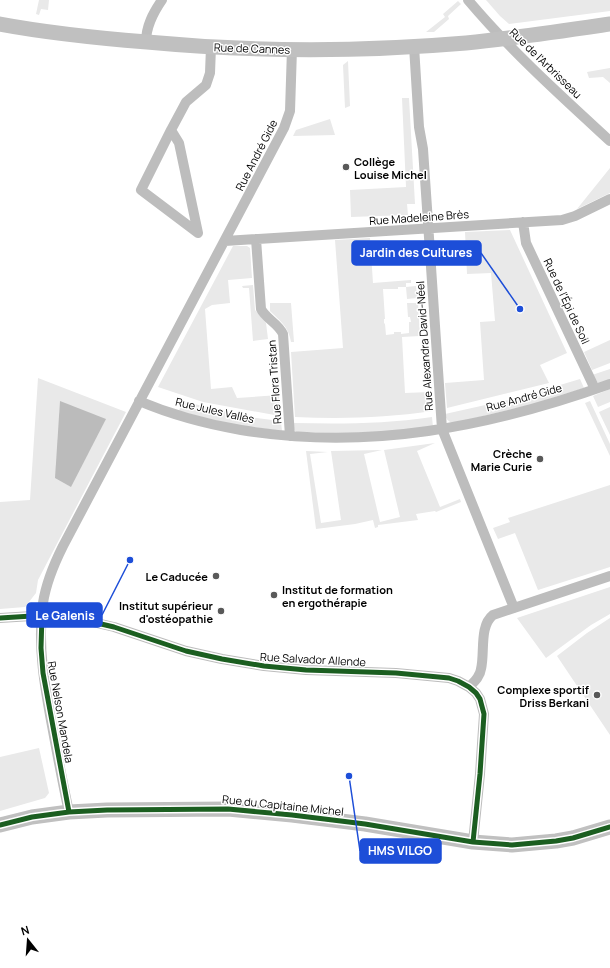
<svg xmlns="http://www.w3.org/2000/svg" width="610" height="968" font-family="Manrope,sans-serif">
  <rect width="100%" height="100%" fill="#fff"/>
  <path fill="#e9e9e9" d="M39,0H49L48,10L41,9L39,15L36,14Z
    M486,0H610V11L509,24L500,16Z
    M458,1L461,4L448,16L449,19L434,32H426L445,17L443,14Z
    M348,61L350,106L345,108L343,65Z
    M610,68V83L603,77L589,78L587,72Z
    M402,98H409L415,204H407L408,215L351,217L350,190L406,187Z
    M330,119L335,135L293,136L296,130Z
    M610,168V193L577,209Z
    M510,230L567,353L540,365L549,383L447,408L445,383L484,380L480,322L495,321L491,273L467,274L465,232Z
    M370,238L373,283L411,280V283H406V287L416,286L417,298L407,299L406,287H398V289H383L385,319H384V323L385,324L386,335L394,334V332H401V334L409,333V322H411L410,317H408L407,303H418L420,336L402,337L405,393L430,392L432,411C386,418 341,419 295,417L291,352L343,348L335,240Z
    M233,246H247L250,248L252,278L228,280L230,303L212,305L205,309L211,389L232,387L237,398L279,395L280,416L203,402L158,387Z
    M253,285L255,310L266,323L268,339L253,341L249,288H243L242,286Z
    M270,303H291L294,342H291C288,326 281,322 270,311Z
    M610,340V363L592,370L584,352Z
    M610,369V380L598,383L592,375Z
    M38,378L126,412L38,580L36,593L25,607L0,609V502L30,500Z
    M580,379L584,388L530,405L454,423C448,422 446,419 445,414L517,398Z
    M610,389V402L598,407L593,396Z
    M182,401L248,417L281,421L282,431L229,424L179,411Z
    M590,401L610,444V456L585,403Z
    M610,407V435L599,412Z
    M432,417L433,427L372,434L296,432L293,428V423C341,424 384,424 432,417Z
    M435,443L417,451L440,507L460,499L461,502L436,512L435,511L416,514L418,520L378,525V527L375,528L373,520L355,524L316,529L306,451L328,452L310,454L321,523L341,520L331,451L382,450L364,454L380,522L400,517L384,450Z
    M610,485V567L538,590L515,533L498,539L493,528L510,522L508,518Z
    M610,587V614L591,625L546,658L517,618Z
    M610,618V735L557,656L587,633Z
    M39,748L49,793L45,798L0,811V757Z"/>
  <path fill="#bbb" d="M60,401L106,419L71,487L55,478Z"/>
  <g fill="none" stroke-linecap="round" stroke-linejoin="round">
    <path stroke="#bdbdbd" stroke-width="10" d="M468,0C511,51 561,96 610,141
      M146,42C146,26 153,13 162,0
      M414,46L419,127L423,149L442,429L514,608
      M171,130L179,143L198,233
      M523,222L526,243L595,389
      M198,233L141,190L171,130L186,102L206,85L210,73L211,47
      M256,239L261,309C266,319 278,323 283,334L290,436
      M225,241L562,220L575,216L610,199
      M139,401C172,415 206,424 241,430C368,451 490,427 610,384
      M0,618L48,615L84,620L114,627L186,651L222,659L264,666L306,670L396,673L449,678L458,681L469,687L476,693L480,699L484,714L480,774L473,842
      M469,687C474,682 480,677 481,669C485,653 479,626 493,615L610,576
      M69,812C63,785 58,758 53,731C45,689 37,646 43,603C46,583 54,564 63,546L284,128L290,111L292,49"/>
    <path stroke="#c0c0c0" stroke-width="15" d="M0,24C48,33 98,38 147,42C253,52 360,52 466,43C515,38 562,31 610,24
      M0,825L32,817L69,812L107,810L228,809L292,815L365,824L473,842L512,845L556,841L573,838L610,827"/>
    <defs>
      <path id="cycleway" d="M42,615L41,648L43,673L69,812
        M0,618L48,615L84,620L114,627L186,651L222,659L264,666L306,670L396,673L449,678L458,681L469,687L476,693L480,699L484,714L480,774L473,842
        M0,825L32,817L69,812L107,810L228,809L292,815L365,824L473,842L512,845L556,841L573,838L610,827"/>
    </defs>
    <use href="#cycleway" stroke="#fff" stroke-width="8"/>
    <use href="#cycleway" stroke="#1b5e20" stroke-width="5"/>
  </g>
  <g fill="#595959" stroke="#fff" stroke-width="1.5">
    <circle cx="346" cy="167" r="4"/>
    <circle cx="540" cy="459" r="4"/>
    <circle cx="216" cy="576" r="4"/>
    <circle cx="274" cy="595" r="4"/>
    <circle cx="221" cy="611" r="4"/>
    <circle cx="597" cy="695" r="4"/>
  </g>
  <g text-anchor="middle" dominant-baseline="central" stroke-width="3" stroke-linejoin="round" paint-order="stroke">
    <g font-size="11" fill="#000" stroke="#fff">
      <text transform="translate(252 48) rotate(2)">Rue de Cannes</text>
      <text transform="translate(546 63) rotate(44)">Rue de l'Arbrisseau</text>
      <text transform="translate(256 155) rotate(-63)">Rue André Gide</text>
      <text transform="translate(419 217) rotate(-4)">Rue Madeleine Brès</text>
      <text transform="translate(567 301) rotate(65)">Rue de l'Épi de Soil</text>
      <text transform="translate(424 346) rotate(-94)">Rue Alexandra David-Néel</text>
      <text transform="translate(274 382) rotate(-94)">Rue Flora Tristan</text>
      <text transform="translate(524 397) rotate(-15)">Rue André Gide</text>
      <text transform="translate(215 410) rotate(13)">Rue Jules Vallès</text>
      <text transform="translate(313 659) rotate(3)">Rue Salvador Allende</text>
      <text transform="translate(61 712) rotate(80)">Rue Nelson Mandela</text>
      <text transform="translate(283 805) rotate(6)">Rue du Capitaine Michel</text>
    </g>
    <g font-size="11" font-weight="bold" fill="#000" stroke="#fff" text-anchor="end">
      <text x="354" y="161" text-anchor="start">Collège<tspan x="354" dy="13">Louise Michel</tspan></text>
      <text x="532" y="453">Crèche<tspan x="532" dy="13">Marie Curie</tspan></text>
      <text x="208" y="576">Le Caducée</text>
      <text x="282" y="589" text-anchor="start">Institut de formation<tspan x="282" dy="13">en ergothérapie</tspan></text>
      <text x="213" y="605">Institut supérieur<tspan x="213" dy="13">d'ostéopathie</tspan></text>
      <text x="589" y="689">Complexe sportif<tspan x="589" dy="13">Driss Berkani</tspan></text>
    </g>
  </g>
  <path fill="none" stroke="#1d4ed8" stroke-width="1.5" d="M520 309L481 253M130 560L102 615M349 776L360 851"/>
  <g fill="#1d4ed8" stroke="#fff" stroke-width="1.5">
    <circle cx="520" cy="309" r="4"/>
    <circle cx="130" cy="560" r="4"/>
    <circle cx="349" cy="776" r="4"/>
  </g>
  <g fill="#1d4ed8" stroke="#1d4ed8" stroke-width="1.5">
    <rect x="352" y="241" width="129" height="24" rx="4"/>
    <rect x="27" y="603" width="75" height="24" rx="4"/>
    <rect x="360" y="839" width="81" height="24" rx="4"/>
  </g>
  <g font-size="12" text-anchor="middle" font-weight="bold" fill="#fff">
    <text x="416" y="257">Jardin des Cultures</text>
    <text x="65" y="620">Le Galenis</text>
    <text x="400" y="855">HMS VILGO</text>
  </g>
  <g transform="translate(28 940) rotate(343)" stroke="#ffffff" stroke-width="3" paint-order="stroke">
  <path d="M0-3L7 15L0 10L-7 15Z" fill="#000000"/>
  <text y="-6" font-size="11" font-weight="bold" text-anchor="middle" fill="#000000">N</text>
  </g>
</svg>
